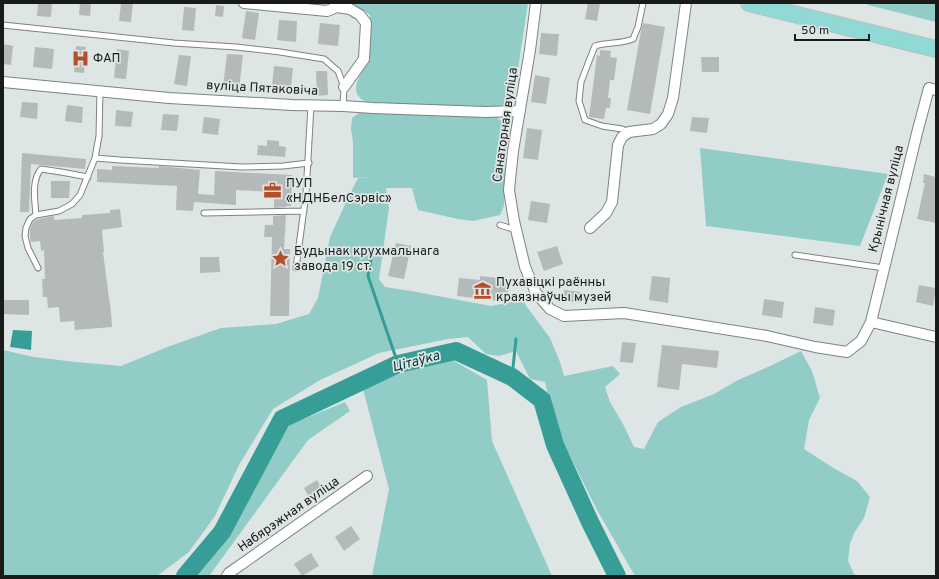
<svg xmlns="http://www.w3.org/2000/svg" width="939" height="579" font-family="Overpass,sans-serif">
  <rect width="100%" height="100%" fill="#dee6e5"/>
  <path fill="#91ccc7" d="M352,3H528L514,95L506,105L494,107L368,103C362,100 357,97 356,90C356,78 364,71 367,61C372,46 370,30 370,15Z
    M867,3H936V22L868,5Z
    M360,112L497,117L506,126L508,138L506,151L504,206L500,215L473,221L458,219L418,210L412,188H386L389,208L379,279L385,287L411,291L491,306L522,300L550,338L560,362L564,376L613,366L620,374L605,387L610,402L623,424L634,447L644,449L658,422L681,407L714,394L738,380L768,367L801,351L812,371L820,398L809,420L804,449L835,469L857,481L870,497L864,518L854,533L850,544L848,561L855,576H635L597,510L559,434L551,408L545,382L530,379L516,351L499,356L486,354L468,337L448,339L379,353L320,380L273,409L239,465L215,516L189,552L157,576H3V350L34,357L76,362L121,366L170,346L221,328L276,324L309,314L318,298L330,237L346,202L358,178L370,177L353,178V142L351,129L352,118Z
    M700,148L888,174L860,246L706,226Z
    M454,361L487,380L492,441L552,576H372L389,489L363,389L408,370Z
    M345,402L350,411L308,440L209,576H194L229,534L289,425Z"/>
  <path fill="#369e97" d="M13,330L32,331L31,350L10,347Z"/>
  <g fill="none" stroke-linecap="round" stroke-linejoin="round">
    <path stroke="#369e97" stroke-width="3" d="M371,259L368,276L398,364
      M512,377L516,339"/>
    <path stroke="#369e97" stroke-width="18" d="M185,576L222,532L282,419L398,364L456,351L512,377L542,400L555,445L590,522L617,576"/>
  </g>
  <path fill="#b3bab9" d="M38,3H52L51,17L37,16Z
    M80,3H91L90,16L79,15Z
    M121,3H133L131,22L119,21Z
    M588,3H600L597,21L585,19Z
    M216,5L224,6L223,17L215,16Z
    M184,7L196,8L194,31L182,30Z
    M246,11L259,13L255,40L242,38Z
    M279,20L297,21L296,42L277,40Z
    M320,23L340,25L338,46L318,44Z
    M643,23L665,27L650,114L627,110L641,31Z
    M541,33L559,34L557,56L539,54Z
    M3,44L13,46L11,65L3,64Z
    M76,46L86,47L84,73L74,72Z
    M35,47L54,49L52,69L33,67Z
    M117,49L129,51L126,79L114,78Z
    M600,50L611,51L610,57L617,58L614,80H610L608,98H611L610,108H606L604,119L589,117L597,55L600,56Z
    M227,54L243,55L239,89L223,87Z
    M179,55L191,56L187,86L174,84Z
    M701,57H719V72H702Z
    M274,66L293,68L291,88L272,86Z
    M316,71H327L328,95L317,96Z
    M535,75L550,78L546,104L531,102Z
    M22,102L38,103L37,119L20,117Z
    M67,105L83,107L82,123L65,121Z
    M116,110L133,112L131,127L115,126Z
    M163,114L179,115L177,131L161,130Z
    M204,117L220,119L218,135L202,133Z
    M692,117L709,118L707,133L690,131Z
    M527,128L542,130L538,160L523,158Z
    M267,140L279,141V146L286,147L285,157L257,155L258,145L267,146Z
    M22,153L86,159L85,169L31,164L29,212H20Z
    M112,166L159,168V166L200,170L198,194L214,195L215,171L292,175L291,206H286V207L274,208V192L236,190V205L194,202L193,211L176,210L177,186L97,182V169L112,170Z
    M924,174L936,177V223L917,219L925,183H923Z
    M51,181H70L69,198H51Z
    M531,201L550,204L547,223L528,220Z
    M120,209L122,227L102,230L104,252H103L111,313L112,327L75,330L74,321L60,322L59,307L48,308L47,297H43L42,279H45L44,250L41,251L40,241L31,242L30,238V229L33,222L38,219L54,216V220L82,218V215L110,213V210Z
    M286,215L284,249H290L289,316H270L272,237H264L265,225H273V216Z
    M396,243L411,246L404,279L388,276Z
    M557,246L563,264L544,271L537,252Z
    M200,257H219L220,272L200,273Z
    M480,276L499,278L498,282L509,283L507,302L457,296L459,278L480,280Z
    M652,276L670,278L668,303L649,300Z
    M919,285L936,288L933,306L916,302Z
    M564,290L582,292L581,303L563,301Z
    M764,299L784,302L782,318L762,315Z
    M3,300H29V315L3,314Z
    M815,307L835,310L833,326L813,323Z
    M622,342L636,343L633,363L620,362Z
    M662,345L719,351L717,368L682,364L679,390L657,387Z
    M317,480L322,489L309,497L304,488Z
    M351,526L360,539L344,551L335,537Z
    M311,553L319,566L302,576L294,564Z"/>
  <g fill="none" stroke-linecap="round" stroke-linejoin="round">
    <defs>
      <path id="service" d="M3,25L174,43L236,47L280,52L324,59L338,71L344,87L343,106
        M628,132L622,129L602,126L585,120L579,101L581,82L589,61L595,46C608,42 621,44 633,39L638,27L643,3
        M95,158L120,160L242,167L283,166L309,163
        M204,213L304,211
        M36,215C35,201 31,181 41,169L61,172L88,177
        M500,225L516,230
        M795,255L884,268
        M38,268L28,248L25,236L26,228L30,219L36,215L59,211L72,204L80,195L95,158L99,136L100,91
        M296,268L306,194L311,105"/>
      <path id="minor" d="M244,3L327,11L337,7
        M536,3L530,50L513,151L509,190L514,221L525,267L536,293L550,309L564,316L624,313L767,336L815,347L847,352L861,341L871,322
        M337,7L350,9L360,15L366,23L364,59L344,87
        M3,82L169,98L292,105L343,106L373,108L486,112L520,111
        M936,90L929,88L917,133L871,322L936,337
        M590,228L606,213L612,202L618,145L622,137L629,132L653,129L661,124L668,114L673,98L686,3
        M227,576L229,573L367,476"/>
      <path id="primary" d="M749,3L936,49"/>
    </defs>
    <use href="#service" stroke="#7c8382" stroke-width="7"/>
    <use href="#minor" stroke="#7c8382" stroke-width="12"/>
    <use href="#primary" stroke="#bebfbf" stroke-width="18"/>
    <use href="#service" stroke="#fff" stroke-width="5"/>
    <use href="#minor" stroke="#fff" stroke-width="10"/>
    <use href="#primary" stroke="#91d9d4" stroke-width="16"/>
  </g>
  <defs>
    <symbol id="hospital-bare" viewBox="-9 -9 18 18"><path d="M-5-5h3v3.5h4V-5h3V5h-3V1.5h-4V5h-3Z" fill="#b54e2a" stroke="#dee6e5" stroke-width="2.5" paint-order="stroke"/></symbol>
    <symbol id="office-bare" viewBox="-9 -9 18 18"><path d="M-6-3h4V-5.5h4V-3h4V5H-6ZM-1-4.5V-3h2v-1.5ZM-6 0V1H6V0Z" fill="#b54e2a" stroke="#dee6e5" stroke-width="2.5" paint-order="stroke"/></symbol>
    <symbol id="sight-bare" viewBox="-9 -9 18 18"><path d="M0-6L1.8-2.2L6-1.7L2.9 1.2L3.7 5.4L0 3.3L-3.7 5.4L-2.9 1.2L-6-1.7L-1.8-2.2Z" fill="#b54e2a" stroke="#dee6e5" stroke-width="2.5" paint-order="stroke"/></symbol>
    <symbol id="museum-bare" viewBox="-9 -9 18 18"><path d="M0-6L6-3V-2H-6V-3ZM-5-1h2V3h-2ZM-1-1h2V3h-2ZM3-1h2V3H3ZM-6 4H6V6H-6Z" fill="#b54e2a" stroke="#dee6e5" stroke-width="2.5" paint-order="stroke"/></symbol>
  </defs>
  <g fill-rule="evenodd">
    <use href="#hospital-bare" x="68" y="46" width="25" height="25"/>
    <use href="#office-bare" x="260" y="178" width="25" height="25"/>
    <use href="#sight-bare" x="268" y="246" width="25" height="25"/>
    <use href="#museum-bare" x="470" y="278" width="25" height="25"/>
  </g>
  <g text-anchor="middle" dominant-baseline="central" stroke-width="3.5" stroke-linejoin="round" paint-order="stroke">
    <g font-size="13" fill="#181b1a" stroke="#dee6e5" text-anchor="start">
      <text x="93" y="59">ФАП</text>
      <text x="286" y="184">ПУП<tspan x="286" dy="15">«НДНБелСэрвіс»</tspan></text>
      <text x="294" y="252">Будынак крухмальнага<tspan x="294" dy="15">завода 19 ст.</tspan></text>
      <text x="496" y="283">Пухавіцкі раённы<tspan x="496" dy="15">краязнаўчы музей</tspan></text>
    </g>
    <g font-size="13" fill="#181b1a" stroke="#dee6e5">
      <text transform="translate(262 89) rotate(3)">вуліца Пятаковіча</text>
      <text transform="translate(506 125) rotate(-82)">Санаторная вуліца</text>
      <text transform="translate(887 199) rotate(-76)">Крынічная вуліца</text>
      <text transform="translate(289 515) rotate(-35)">Набярэжная вуліца</text>
    </g>
    <g font-size="14" font-style="italic" fill="#033532" stroke="#dee6e5">
      <text transform="translate(416 362) rotate(-15)">Цітаўка</text>
    </g>
  </g>
  <rect width="939" height="579" fill="none" stroke="#181b1a" stroke-width="8"/>
  <path d="M795 34v6h74v-6" fill="none" stroke="#181b1a" stroke-width="2"/>
  <text x="801" y="34" font-size="12" fill="#181b1a" stroke="#dee6e5" stroke-width="3" paint-order="stroke">50 m</text>
</svg>
